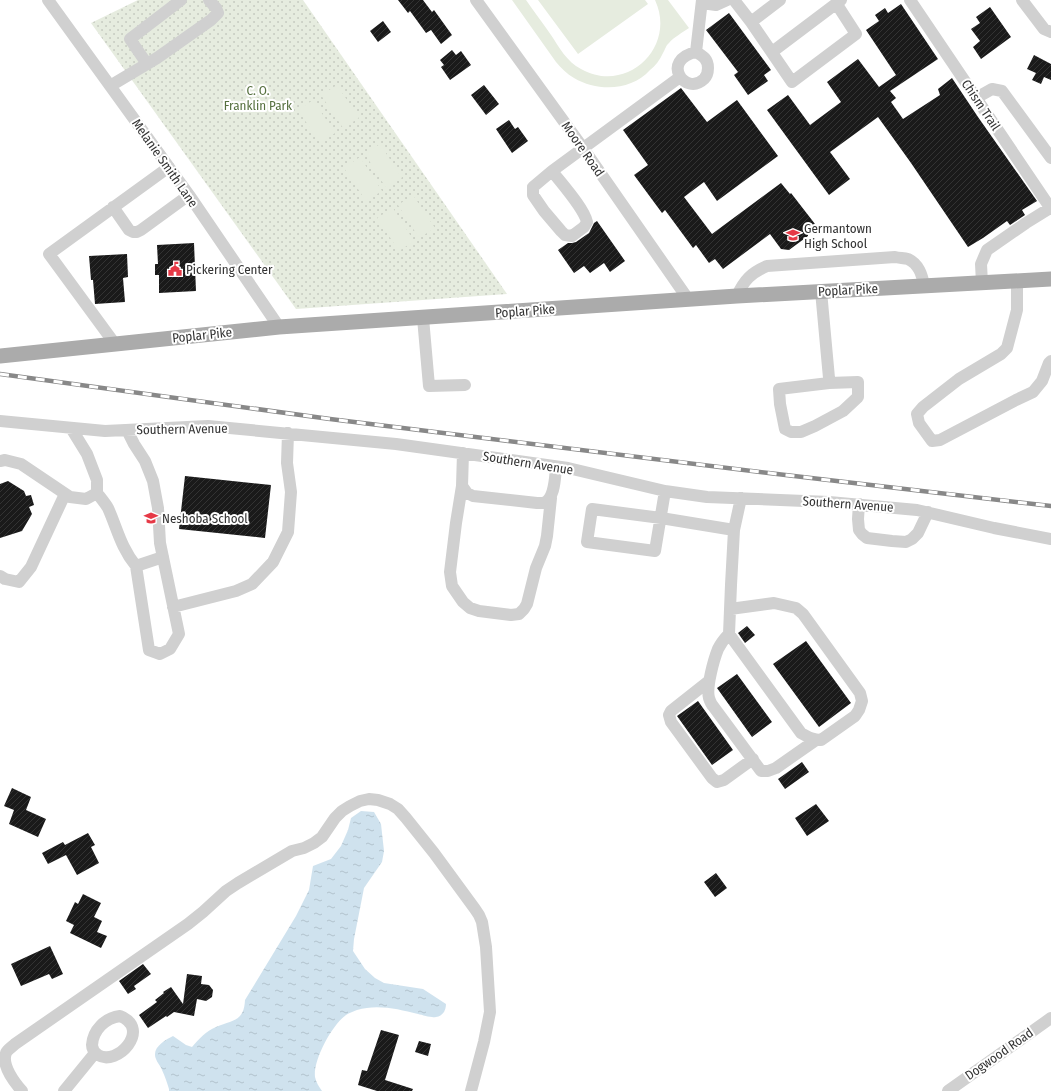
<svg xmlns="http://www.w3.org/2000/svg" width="1051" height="1091" font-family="'Fira Sans Condensed',sans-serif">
  <defs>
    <pattern id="grass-dots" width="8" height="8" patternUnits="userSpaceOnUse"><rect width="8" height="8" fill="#e6ecdf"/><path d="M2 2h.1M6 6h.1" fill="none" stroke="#c6cbc0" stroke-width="1.8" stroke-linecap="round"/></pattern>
    <pattern id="water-ripples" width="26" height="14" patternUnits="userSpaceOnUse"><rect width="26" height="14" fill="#cfe2ee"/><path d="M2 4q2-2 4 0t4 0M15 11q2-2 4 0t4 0" fill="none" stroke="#b2c2cd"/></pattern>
    <pattern id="building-hatch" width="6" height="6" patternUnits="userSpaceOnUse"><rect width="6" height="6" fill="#1a1a1a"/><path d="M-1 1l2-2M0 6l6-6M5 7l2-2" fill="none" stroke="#333"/></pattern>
  </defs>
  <rect width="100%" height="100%" fill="#fff"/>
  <path fill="url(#grass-dots)" d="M138,0H303L507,294L296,309L91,23Z"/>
  <path fill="#e6ecdf" d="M512,0H526C534,12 543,23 551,35C559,47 567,62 581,69C627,95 677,47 655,0H668L689,28C682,33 674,37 669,43C666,45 665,50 663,53C660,60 655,66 650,70C631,91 598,92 574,78C567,74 561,68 556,62Z
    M538,0H645L648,4L578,54Z
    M337,85L359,118L343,128L321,95Z
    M313,100L335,133L320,143L298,110Z
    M380,144L402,178L386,188L365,154Z
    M360,157L382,191L366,201L344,168Z
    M413,195L435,228L419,238L398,205Z
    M393,208L414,241L399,251L377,218Z"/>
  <path fill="url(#water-ripples)" d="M361,811L374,812L381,824L384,851L382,862L364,888L354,939L353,951L365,969L375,978L384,983L423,989L446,1004C446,1010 443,1016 436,1017C431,1018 423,1015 418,1014C398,1009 377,1004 357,1010C354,1011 349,1013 346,1015C332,1025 313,1060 315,1077C316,1082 319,1087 322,1091H169V1089C167,1083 165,1076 162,1070C161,1066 157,1063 156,1059C151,1048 165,1040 173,1036L186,1045L192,1047C199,1039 206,1031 216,1027C232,1020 244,1022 245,1000L296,916L309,890L313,866L331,859L341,846L348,830L351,818Z"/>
  <path fill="url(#building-hatch)" d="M398,0H423L432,12L434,10L452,35L441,44L431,30L426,33L410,11L408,13Z
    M901,4L938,59L890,91L896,98L891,102L903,119L940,95L938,89L952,78L978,117L1037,201L1022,210L1025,215L1010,225L1007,221L983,238L968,247L911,163L878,117L830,152L850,179L829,195L767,110L788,95L810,125L841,102L827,82L858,59L879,87L896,75L866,30L879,21L875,15L885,8L888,13Z
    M990,7L1011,37L981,59L973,47L980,41L971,29L980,23L976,17Z
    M729,13L771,70L764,75L768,81L748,95L734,75L738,72L706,30Z
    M383,21L391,32L378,42L370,31Z
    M452,50L456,55L461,51L471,65L450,80L441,67L444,65L440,60Z
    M1034,55L1051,64V80L1044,77L1041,84L1032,80L1036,73L1027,69Z
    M484,85L499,104L486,115L471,95Z
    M681,88L707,122L737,100L778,156L717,201L704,182L684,197L712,234L781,183L790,194L791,193L815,224L808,229V236L789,250L781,249L770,234L723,269L715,259L709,263L696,245L693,248L665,210L662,213L634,175L648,165L623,130Z
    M509,120L515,129L518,127L528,141L512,153L496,129Z
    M597,221L625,261L610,272L604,263L590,273L584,266L574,273L558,250L568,243H572L576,242L589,233L594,223Z
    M194,243L196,291L159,293V275H155V264H158L157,245Z
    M127,254L128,277L123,278L125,302L95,304L93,280H91L89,256Z
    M185,476L271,485L265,538L179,529Z
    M8,481L24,491L26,496L31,495L34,505L29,507L32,514L22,531L0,538V484Z
    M747,626L755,635L745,643L738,633Z
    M806,641L851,703L819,727L773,664Z
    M737,674L772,722L752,737L717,688Z
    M698,701L733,750L712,765L677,716Z
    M802,762L809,772L785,789L778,779Z
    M12,788L31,797L26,810L46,819L38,837L9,824L14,810L4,806Z
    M816,804L829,821L807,836L795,818Z
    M88,833L95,845L91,847L99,863L77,875L66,855L48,864L42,853L63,842L65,845Z
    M716,873L727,888L715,897L704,882Z
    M83,894L101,903L94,917L102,921L97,932L107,936L101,948L70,933L74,925L66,921L75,902L78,904Z
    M50,946L63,974L52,979L49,974L21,986L11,964Z
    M143,964L151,974L134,986L136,989L128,994L119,981Z
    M187,974L202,976L201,984L209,985L213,990L212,997L206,1001L197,999L194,1016L174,1012L167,1017L166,1016L148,1028L139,1015L157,1002L155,1000L164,993L163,992L171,987L183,1004Z
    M381,1030L399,1035L385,1080L413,1089L412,1091H377L358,1085L362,1070L367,1071Z
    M419,1041L431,1044L428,1056L415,1052Z"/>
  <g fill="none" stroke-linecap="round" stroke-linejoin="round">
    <path stroke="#d0d0d0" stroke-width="12" d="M48,0L189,195L279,327
      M476,0L583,148L688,299
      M734,0L751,22L792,82L856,34L836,3
      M910,0L1051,209
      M1022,0L1044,29L1051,32
      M702,3L716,5L727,0
      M751,22L780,0
      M696,52C703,56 708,59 708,68C708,72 707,76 704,79C685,97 660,60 696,52Z
      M696,52L702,0
      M772,52L841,0
      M147,64L130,39L181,0
      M110,86L157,58L211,20L218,13L216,8L209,0
      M976,98L992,89L1002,91L1051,158
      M552,171C561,183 584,208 587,222L584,227L572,236L565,235L561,231L544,211L533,195V187L552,171L680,77
      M113,207L129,230L133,232H137L141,230L189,195
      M1017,281V310L1007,348L1001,354L959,379L923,407L917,414L919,423L932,441L940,440L1016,400L1033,392L1042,381L1049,363L1051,361
      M982,283L981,264L987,250L1026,223L1050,208
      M821,291L829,378V383L858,382V397L843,411L815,426L801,432H791L785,429L780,404L779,389L829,383
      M737,296C744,280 751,273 767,266L895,257C899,258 904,258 908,259C919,264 922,275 924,285
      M423,318L429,386L465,385
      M115,344L49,254L169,167
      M0,421L105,431L208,426L396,444L568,468L665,491L707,497L829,502L917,510L994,528L1051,539
      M463,453L462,486L467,493L473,496L537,503C539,503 541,503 543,503C555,500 555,477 556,467
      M0,461L5,460L21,464L70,497L86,499L97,493V480L87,454L71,428
      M462,486L456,523L450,572L452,586L463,602L470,608L479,611L511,615L519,614L524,609L527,604L536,568L545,546L547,536L551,498
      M665,491L655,551L587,542L592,509L661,518L734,530L741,498
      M97,493C100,497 105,503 108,508C117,528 121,548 136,566L149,650L160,654L170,649L179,634L160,543L158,508L153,481L145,461L134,444L127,430
      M859,504L858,519L859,530L862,534L867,538L892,541L906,542L912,539L918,533L928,512
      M136,566L163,557
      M0,576L5,579L19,582L31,567L65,494
      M173,607L236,591L252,584L273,562L288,532L291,492L287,463L288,433
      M730,609L774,603L796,608L803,614L860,693L862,701L859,710L855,716L821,740C813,740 808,737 801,733L729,634L731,585L734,530
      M729,634C725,638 721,643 718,649C714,659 706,687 709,698C710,701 711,704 713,706L761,771H768L776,768L816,740
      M709,681L671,711L669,715L671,722L712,778L717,782L724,780L753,759
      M120,1016C152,1029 117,1067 98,1055C94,1052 92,1049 92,1045C93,1030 105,1018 120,1016Z
      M22,1091C15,1083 1,1065 6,1053C7,1050 12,1047 15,1044L188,924L203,912L226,891L238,883L292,851L304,848L314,843L322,837L335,818L342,811L350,806L360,801L369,799L378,800L390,804L398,809L406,818L434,853L475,909L479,915L482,922L486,947L490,1012L484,1042L471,1091
      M64,1091L95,1053
      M948,1091L1051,1018"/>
    <path stroke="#ababab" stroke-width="15" d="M0,356L279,327L737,296L1051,279"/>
    <defs>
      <path id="rail" d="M0,374L330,419L777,474L1051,506"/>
    </defs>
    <use href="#rail" stroke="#888" stroke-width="4.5"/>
    <use href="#rail" stroke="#fff" stroke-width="3" stroke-dasharray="9" stroke-linecap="butt"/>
  </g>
  <defs>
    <symbol id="school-bare" viewBox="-9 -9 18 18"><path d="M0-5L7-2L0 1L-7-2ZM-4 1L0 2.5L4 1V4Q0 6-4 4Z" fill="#e63946" stroke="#fff" stroke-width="2.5" paint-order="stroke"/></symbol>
    <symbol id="civic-bare" viewBox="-9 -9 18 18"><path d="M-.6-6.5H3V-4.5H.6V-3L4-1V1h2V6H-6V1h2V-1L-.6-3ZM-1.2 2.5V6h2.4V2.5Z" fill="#e63946" stroke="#fff" stroke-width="2.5" paint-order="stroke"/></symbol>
  </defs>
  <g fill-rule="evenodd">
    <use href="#school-bare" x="783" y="225" width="20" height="20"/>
    <use href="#civic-bare" x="165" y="259" width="20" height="20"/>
    <use href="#school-bare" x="141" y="508" width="20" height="20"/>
  </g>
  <g text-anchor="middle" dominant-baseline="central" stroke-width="4" stroke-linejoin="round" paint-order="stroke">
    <g font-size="13" fill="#56703f" stroke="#fff">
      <text x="258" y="90">C. O.<tspan x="258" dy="15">Franklin Park</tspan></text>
    </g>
    <g font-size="13" fill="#333" stroke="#fff">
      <text transform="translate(981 105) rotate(56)">Chism Trail</text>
      <text transform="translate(583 149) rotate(55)">Moore Road</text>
      <text transform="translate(165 163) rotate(55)">Melanie Smith Lane</text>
      <text transform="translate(848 290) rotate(-3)">Poplar Pike</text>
      <text transform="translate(525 311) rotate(-4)">Poplar Pike</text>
      <text transform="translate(202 335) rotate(-6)">Poplar Pike</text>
      <text transform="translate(182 429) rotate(-1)">Southern Avenue</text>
      <text transform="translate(528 463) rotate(9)">Southern Avenue</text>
      <text transform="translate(848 504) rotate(4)">Southern Avenue</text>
      <text transform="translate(999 1054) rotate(-35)">Dogwood Road</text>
    </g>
    <g font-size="13" fill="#333" stroke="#fff" text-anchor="start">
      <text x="804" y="228">Germantown<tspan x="804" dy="15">High School</tspan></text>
      <text x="186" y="269">Pickering Center</text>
      <text x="162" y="518">Neshoba School</text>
    </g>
  </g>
</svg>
